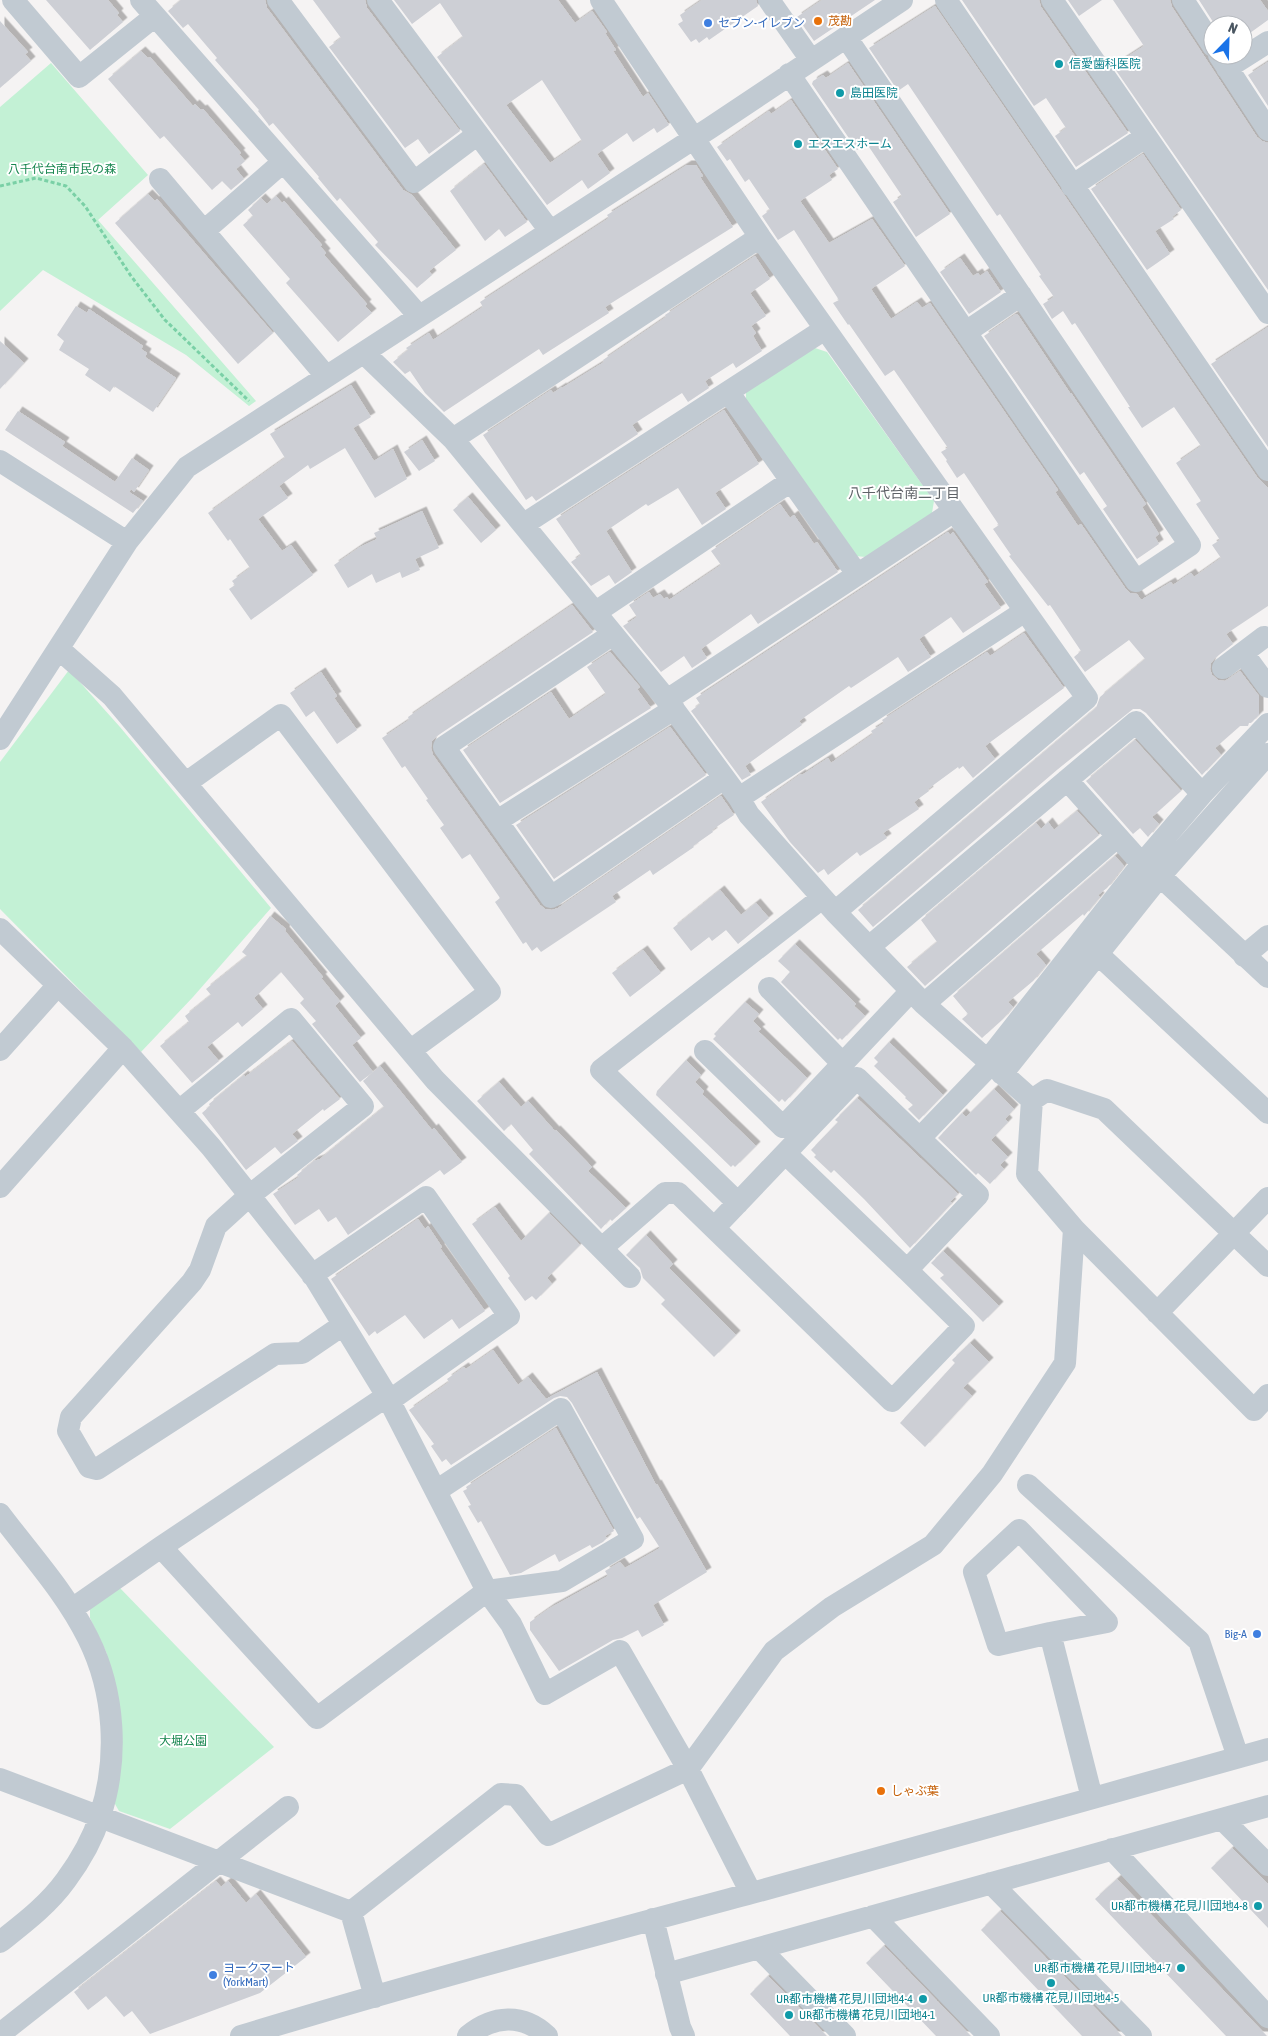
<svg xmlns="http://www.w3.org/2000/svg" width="1268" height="2036" font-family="'Asap Condensed','Noto Sans JP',sans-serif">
  <defs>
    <filter id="shadow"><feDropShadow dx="4.5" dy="-4.5" stdDeviation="0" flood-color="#0004"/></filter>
  </defs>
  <rect width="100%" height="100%" fill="#f5f3f3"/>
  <path fill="#c3f1d5" d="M51,63L148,175L98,220L256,401L249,406L186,355L43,270L0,311V107Z
    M812,347L827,352L934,501L932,513L866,557L855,556L746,401V389Z
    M69,670L120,727L271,908L193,997L141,1052L0,909V762Z
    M119,1587L274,1747L170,1829L119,1811L115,1804L107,1654L90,1618V1608Z"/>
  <path fill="#cdcfd5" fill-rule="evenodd" filter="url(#shadow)" d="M46,0H108L119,13L117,15L123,22L90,50Z
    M181,0H265L267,8L403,190L412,195L456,250L429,271L432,275L417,288L375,245L378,242L340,198L337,201L318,178L319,177L273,123L269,126L268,124L258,111L259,110L215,60L217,58L188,24L183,28L168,11Z
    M313,0H365L367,8L460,131L429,154L418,139L405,148L329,47L341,38Z
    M394,0H558L575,23L592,11L607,32L605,33L616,50L613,51L643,97L648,93L669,125L657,133L654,128L633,142L627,133L597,154L610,173L588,189L582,180L547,205L437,57L463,37L440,3L412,24ZM542,80L582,141L550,163L506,105Z
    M702,0H756L758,6L709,40L707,37L699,43L696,39L691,42L678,24L683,21L680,15Z
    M822,0H875L814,41L797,17Z
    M962,0H1039L1041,7L1128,133L1076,167L1055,136L1066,128L1046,98L1034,106Z
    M1068,0H1102L1079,16Z
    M1113,0H1170L1172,7L1257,137L1262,141L1268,143V290L1113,66L1144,46Z
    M1199,0H1260L1268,11V20L1243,38V25H1215Z
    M935,6L1257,477L1268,488V606L1226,634L1233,644L1215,658L1211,663L1210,669L1212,675L1218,680L1225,681L1240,671L1259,696V715L1251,723H1249L1248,726H1240L1215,748L1221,755L1202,775L1146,713L1140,709H1133L1058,769L873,927L858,910L1096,708L1100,697L1145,659L1129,640L1085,672L1074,657L1081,651L1050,605L1048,606L1009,556L1011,555L993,529L999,525L964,473L957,478L946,461L947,460L941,452L948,448L894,370L885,376L849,324L848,325L833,303L839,300L794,230L778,240L762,216L770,210L749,179L745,182L730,159L727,161L717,147L769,111L771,114L791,100L838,169L829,175L832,180L800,201L829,243L872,219L905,266L871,289L891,319L917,302L922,308L930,303L1058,490L1055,492L1078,526L1081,524L1125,588L1130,593L1137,594L1141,600L1171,582L1173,585L1191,573L1194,577L1221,558L1212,545L1220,540L1196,504L1201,501L1176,463L1201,446L1174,407L1142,428L1128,407H1130L1075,323L1072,325L1063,311L1052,319L1043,304L1054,297L1039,276L1041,275L1000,214L997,216L908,84L898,91L869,48Z
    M0,21L28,52L25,54L31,61L0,88Z
    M141,51L148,58L150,57L193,106L195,104L201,110L203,109L241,153L239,154L245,161L236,169L244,179L231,190L222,181L212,190L164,136L160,139L108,79Z
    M1268,62V106L1248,75Z
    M848,63L950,214L916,237L893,202L902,196L867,144L857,150L812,84L813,81L823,75L826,78Z
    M1143,154L1181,210L1172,217L1174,219L1155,231L1170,254L1147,270L1091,189Z
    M484,164L527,222L505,237L499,229L485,241L450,191Z
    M687,165H696L703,176L700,177L733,227L605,307L609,313L543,355L539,349L444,412L425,393L410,371L405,374L393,362L408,350L406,348L429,333L433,340L483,307L480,302L609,218L607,215Z
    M148,194L155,201L157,199L273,333L238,364L115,223Z
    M276,196L282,203L284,201L322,245L320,246L326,253L324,255L367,304L365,306L372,313L338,342L286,283L290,279L243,225L253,216L248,210L261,198L267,204Z
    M755,256L770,279L750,293L766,316L751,326L756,333L753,336L762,351L736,368L733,363L705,381L709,388L688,402L682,393L632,425L638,434L536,501L532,496L526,500L483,435L551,390L553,393L562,387V388L604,362L603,360L666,317L665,315Z
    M960,258L973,276L978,273L980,276L987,271L1001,292L969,314L940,272Z
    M76,306L87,313L89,309L143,346L141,349L147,353L145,357L176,378L153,412L114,386L110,392L85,375L89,369L59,350L64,341L57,335Z
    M1016,314L1018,315L1070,393H1071L1146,504L1142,507L1159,534L1155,537L1159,544L1137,559L1103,509L1107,506L1084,472L1080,475L984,336Z
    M1268,327V447L1211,364Z
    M0,341L24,363L0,389Z
    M351,385L371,417L353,428L374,461L393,449L407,479L375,498L345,448L310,469L308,465L279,486L288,498L258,519L282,551L291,545L313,575L251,620L229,589L235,585L232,581L250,568L230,539L228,541L208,513L285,458L270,434Z
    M724,410L759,464L715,493L726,509L702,525L678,488L648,506L646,504L606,531L632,572L615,584L609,575L591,586L571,562L581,555L556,519Z
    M18,411L65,442L62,446L115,482L132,458L149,470L134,492L131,489L129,492L143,501L133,513L5,430Z
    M422,440L435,461L419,471L404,452Z
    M468,497L496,530L481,543L453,510Z
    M780,504L790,518L794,515L814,544L817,542L838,572L758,624L751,614L701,649L707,658L692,668L684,656L661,672L623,626L637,617L629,605L649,592L653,598L660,594L664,599L667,597L669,600L721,565L711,551Z
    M422,511L439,548L415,559L420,570L402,578L400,572L376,583L372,574L348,588L334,565L360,547L377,539L374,533Z
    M948,532L950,535L953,532L988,582L984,584L1001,608L963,633L951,617L919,639L931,657L908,672L898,657L851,688L849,686L799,721L802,725L745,766L751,775L742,780L691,711L700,704L696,698Z
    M572,605L593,632L437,736L432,741L431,748L433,755L540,905L545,909L552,910L558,908L721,796L734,815L712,830L713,832L693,846L694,847L653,875L650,870L612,896L616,902L541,952L537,947L532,951L526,942L523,944L495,902L500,898L470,854L462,859L440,828L444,825L426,800L428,799L405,766L402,768L382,738L409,720L408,717Z
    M1024,633L1064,688L985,746L995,759L973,778L963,766L959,769L958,767L928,789L929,791L914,802L919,809L883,833L887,838L860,856L857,852L828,875L824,869L818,873L790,842L761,802L801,774L802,775L828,758L831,763L873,734L871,731L884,723L882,720L987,652L990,656Z
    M610,652L640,687L637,689L651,708L500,803L463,750L551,692L569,719L606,694L587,667Z
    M321,672L337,696L334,698L357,730L337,744L314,711L306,717L290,693Z
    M670,727L706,775L554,879L516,825Z
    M1135,740L1181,791L1152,817L1159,824L1148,837L1140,828L1133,834L1086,781Z
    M1077,811L1099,835L925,986L907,967L937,942L921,920L1036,823L1041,829L1048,822L1054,830Z
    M1115,856L1124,866L1107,888L1098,895L1100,897L1084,916L1083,914L1036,954L1046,965L1033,981L1008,1002L1013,1007L1003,1019L982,1038L962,1019L968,1014L953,996Z
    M720,890L741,915L756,903L769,918L738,944L726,930L712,941L709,937L691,951L673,928Z
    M270,916L286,929L285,931L323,977L321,978L340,1001L335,1006L361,1038L352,1045L373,1072L360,1082L312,1024L316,1021L300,1003L304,999L281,972L254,998L263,1009L242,1027L238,1022L207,1047L219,1061L192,1083L160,1046L189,1022L185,1016L211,995L206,989L247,956L242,952Z
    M795,944L856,1004L854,1006L865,1016L842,1040L840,1038L838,1040L781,982L790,972L778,961Z
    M643,950L661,973L630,997L612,973Z
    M745,1002L759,1014L753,1021L761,1029L758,1031L807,1078L785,1102L782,1099L779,1102L713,1039L716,1036L714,1034Z
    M292,1041L340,1099L324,1111L323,1109L292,1134L298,1141L281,1154L275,1147L246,1170L202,1113L210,1106L209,1104L244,1075L245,1077Z
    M889,1042L943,1095L919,1120L908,1109L913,1105L905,1098L906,1097L874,1066L878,1062L874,1058Z
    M686,1060L701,1075L695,1082L704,1091L702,1094L756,1146L735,1167L733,1165L731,1167L656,1095L657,1091Z
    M380,1066L432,1130L434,1128L462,1162L444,1175L440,1170L348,1235L336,1217L328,1222L319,1209L295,1225L273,1194L299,1177L297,1175L314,1161L320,1159L384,1107L363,1081Z
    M499,1082L521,1107L528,1101L555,1131L556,1130L592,1167L588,1171L626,1208L612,1221L610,1219L601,1229L529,1154L533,1150L511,1124L504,1131L477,1101Z
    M994,1089L1014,1109L1005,1119L1008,1122L991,1140L1008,1157L1000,1165L1004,1169L990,1184L978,1173L976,1175L938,1138L962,1113L966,1117Z
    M857,1098L958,1194L950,1202L952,1203L910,1248L864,1199L834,1170L831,1173L814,1157L816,1155L811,1150L838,1122L835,1120Z
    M495,1207L521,1241L549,1213L580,1245L547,1278L552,1284L536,1300L532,1296L525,1301L508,1278L510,1276L472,1224Z
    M418,1219L425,1229L428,1226L442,1247L440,1248L485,1311L459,1329L452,1319L424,1339L405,1315L377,1334L375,1331L369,1336L331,1279Z
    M646,1235L673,1264L669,1268L736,1335L714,1357L661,1304L665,1300L643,1278L640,1268L626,1255Z
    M943,1251L999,1306L983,1322L940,1278L944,1275L931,1263Z
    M970,1343L989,1362L963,1388L972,1396L925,1447L900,1423L955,1363L952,1360Z
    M493,1350L518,1385L528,1377L546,1399L597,1372L656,1485L657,1484L707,1572L653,1605L664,1625L642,1637L638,1630L622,1638L613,1640L559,1671L530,1630V1622L550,1608L608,1576L605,1571L620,1562L625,1568L660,1548L640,1517L637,1519L572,1403L567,1397L560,1396L554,1398L451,1465L446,1459L442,1462L431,1446L434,1444L409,1410L449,1382L447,1379L464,1367L466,1369Z
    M556,1428L614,1531L605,1536L607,1538L603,1542L592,1548L590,1545L559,1562L555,1554L521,1573L510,1575L481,1521L478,1523L468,1506L471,1505L463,1491L467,1489L466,1487Z
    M1232,1848L1268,1884V1928L1211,1868Z
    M1117,1879L1267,2036H1226L1095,1899Z
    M216,1881L221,1887L228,1881L246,1903L256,1894L306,1957L260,1993L150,2034L132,2011L124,2017L106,1996L88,2010L74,1992Z
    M1000,1911L1106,2019L1122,2036H1082L981,1930Z
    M884,1946L971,2036H936L866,1963Z
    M768,1976L827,2036H790L750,1994Z"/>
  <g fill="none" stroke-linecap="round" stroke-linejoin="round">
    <path stroke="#7ad0a6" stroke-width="3" stroke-dasharray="4 2.5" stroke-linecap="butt" d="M0,186L36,178L66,186L85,206L131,276L165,320L249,401"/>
    <path stroke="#c1cad2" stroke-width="22" d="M13,0L79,77L155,16
      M141,0L419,316
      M278,0L414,182L478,134
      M378,0L550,231
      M601,0L760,237L1087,698L835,912
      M769,0L811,60
      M946,0L1268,470
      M1052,0L1268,313
      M1183,0L1213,46
      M1219,55L1268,130
      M1227,68L1268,42
      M789,74L1136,581L1190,545L846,37
      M160,179L326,376
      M1072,186L1145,137
      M204,231L283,162
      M966,332L1021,295
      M364,353L453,439L667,700L739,798L749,815L835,912L924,1004L1032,1100L1047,1090L1104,1109L1268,1266
      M729,393L857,574
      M453,439L760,237
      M0,461L127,542
      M524,524L825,329
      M596,612L791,481
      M613,634L444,747L551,897L724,778
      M59,649L112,696L435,1080L630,1277
      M1243,653L1268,687
      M1223,668L1264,637
      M667,700L954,511
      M0,739L127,542L187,467L710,128L902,0
      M1067,780L1142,864L1160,876L1268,977
      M186,783L281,715L490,992L411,1050
      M739,798L1025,611
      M497,821L674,709
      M0,929L123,1048L211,1147L315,1278L387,1396L487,1591L511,1624L545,1694L620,1651L688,1769L751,1893
      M1086,943L1268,1113
      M869,947L1136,722L1202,794
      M1244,956L1268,936
      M769,988L843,1064
      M924,1004L1117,837
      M0,1050L58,985
      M705,1051L783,1127L911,991
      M987,1061L1142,864L1202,794L1268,724
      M1002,1074L1160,876L1268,754
      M857,1078L978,1195L907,1270L964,1326L892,1401L714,1228Z
      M179,1111L291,1019L363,1106L249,1196L216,1226L200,1270L192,1282L71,1417L68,1431L89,1467L97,1469L275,1354L302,1353L343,1325
      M920,1138L991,1064
      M786,1154L907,1270
      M0,1187L123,1048
      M738,1203L601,1070L822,898
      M1074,1229L1254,1410L1268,1395
      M602,1248L665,1193H678L714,1228
      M312,1275L426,1197L509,1316L389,1401
      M1157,1313L1268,1198
      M1028,1485L1199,1641L1238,1757
      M0,1514C30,1554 66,1593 88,1638C115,1692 119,1759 100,1816C93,1838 80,1861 66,1880C48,1905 24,1923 0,1942
      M161,1547L317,1718L487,1591L562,1581L633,1539L561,1409L436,1491
      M72,1609L161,1547L387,1396
      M1050,1633L998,1645L974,1572L1019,1530L1107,1622L1050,1633L1092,1798
      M0,1779L351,1912L375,1997
      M1222,1819L1268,1865
      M1112,1849L1268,2017
      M991,1883L1141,2036
      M351,1912L501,1794L516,1795L548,1835L688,1769L774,1651L832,1607L933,1545L992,1474L1065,1363L1074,1229L1027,1174L1032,1100
      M873,1916L989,2036
      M653,1919L680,2027L684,2036
      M759,1948L845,2036
      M666,1974L1268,1806
      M0,2034L288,1807
      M241,2036C410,1984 581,1939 752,1893C924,1846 1096,1797 1268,1749
      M468,2036C493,2015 523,2013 547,2036"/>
  </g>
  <g fill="#e8710a" stroke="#fff" stroke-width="2">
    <circle cx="818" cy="21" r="5"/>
    <circle cx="881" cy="1791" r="5"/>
  </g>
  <g fill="#3f7fe0" stroke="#fff" stroke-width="2">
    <circle cx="708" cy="23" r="5"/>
    <circle cx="1257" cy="1634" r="5"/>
    <circle cx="213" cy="1975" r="5"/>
  </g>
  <g fill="#0f9aa8" stroke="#fff" stroke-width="2">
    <circle cx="1059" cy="64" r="5"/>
    <circle cx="840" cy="93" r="5"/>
    <circle cx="798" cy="144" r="5"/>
    <circle cx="1258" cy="1906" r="5"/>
    <circle cx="1181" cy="1968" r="5"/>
    <circle cx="1051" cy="1983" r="5"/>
    <circle cx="923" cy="1999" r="5"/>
    <circle cx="789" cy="2015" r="5"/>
  </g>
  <g text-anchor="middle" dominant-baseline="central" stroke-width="4" stroke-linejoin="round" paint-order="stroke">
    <g font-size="12" fill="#c56008" stroke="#fff" text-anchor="start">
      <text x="828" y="21">茂勘</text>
      <text x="891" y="1791">しゃぶ葉</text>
    </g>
    <g font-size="12" fill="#366cbe" stroke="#fff" text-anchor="start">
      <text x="718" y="23">セブン-イレブン</text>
      <text x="1247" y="1634" text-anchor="end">Big-A</text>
      <text x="223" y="1968">ヨークマート<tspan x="223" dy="14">(YorkMart)</tspan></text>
    </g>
    <g font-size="12" fill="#0d838f" stroke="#fff" text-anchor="start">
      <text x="1069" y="64">信愛歯科医院</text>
      <text x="850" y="93">島田医院</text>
      <text x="808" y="144">エスエスホーム</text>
      <text x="1248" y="1906" text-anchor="end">UR都市機構 花見川団地4-8</text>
      <text x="1171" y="1968" text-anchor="end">UR都市機構 花見川団地4-7</text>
      <text x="1051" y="1998" text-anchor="middle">UR都市機構 花見川団地4-5</text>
      <text x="913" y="1999" text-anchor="end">UR都市機構 花見川団地4-4</text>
      <text x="799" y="2015">UR都市機構 花見川団地4-1</text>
    </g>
    <g font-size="12" fill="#17864f" stroke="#fff">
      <text x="62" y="169">八千代台南市民の森</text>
      <text x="183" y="1741">大堀公園</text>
    </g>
    <g font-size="14" fill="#5f6368" stroke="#fff">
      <text x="904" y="493">八千代台南二丁目</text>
    </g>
  </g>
  <g transform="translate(1228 40) rotate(23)"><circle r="24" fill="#ffffff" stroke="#b7bbc0"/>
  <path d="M0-4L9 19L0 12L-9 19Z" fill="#1a73e8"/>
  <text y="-8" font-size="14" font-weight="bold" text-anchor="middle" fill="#4a5661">N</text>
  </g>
</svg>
